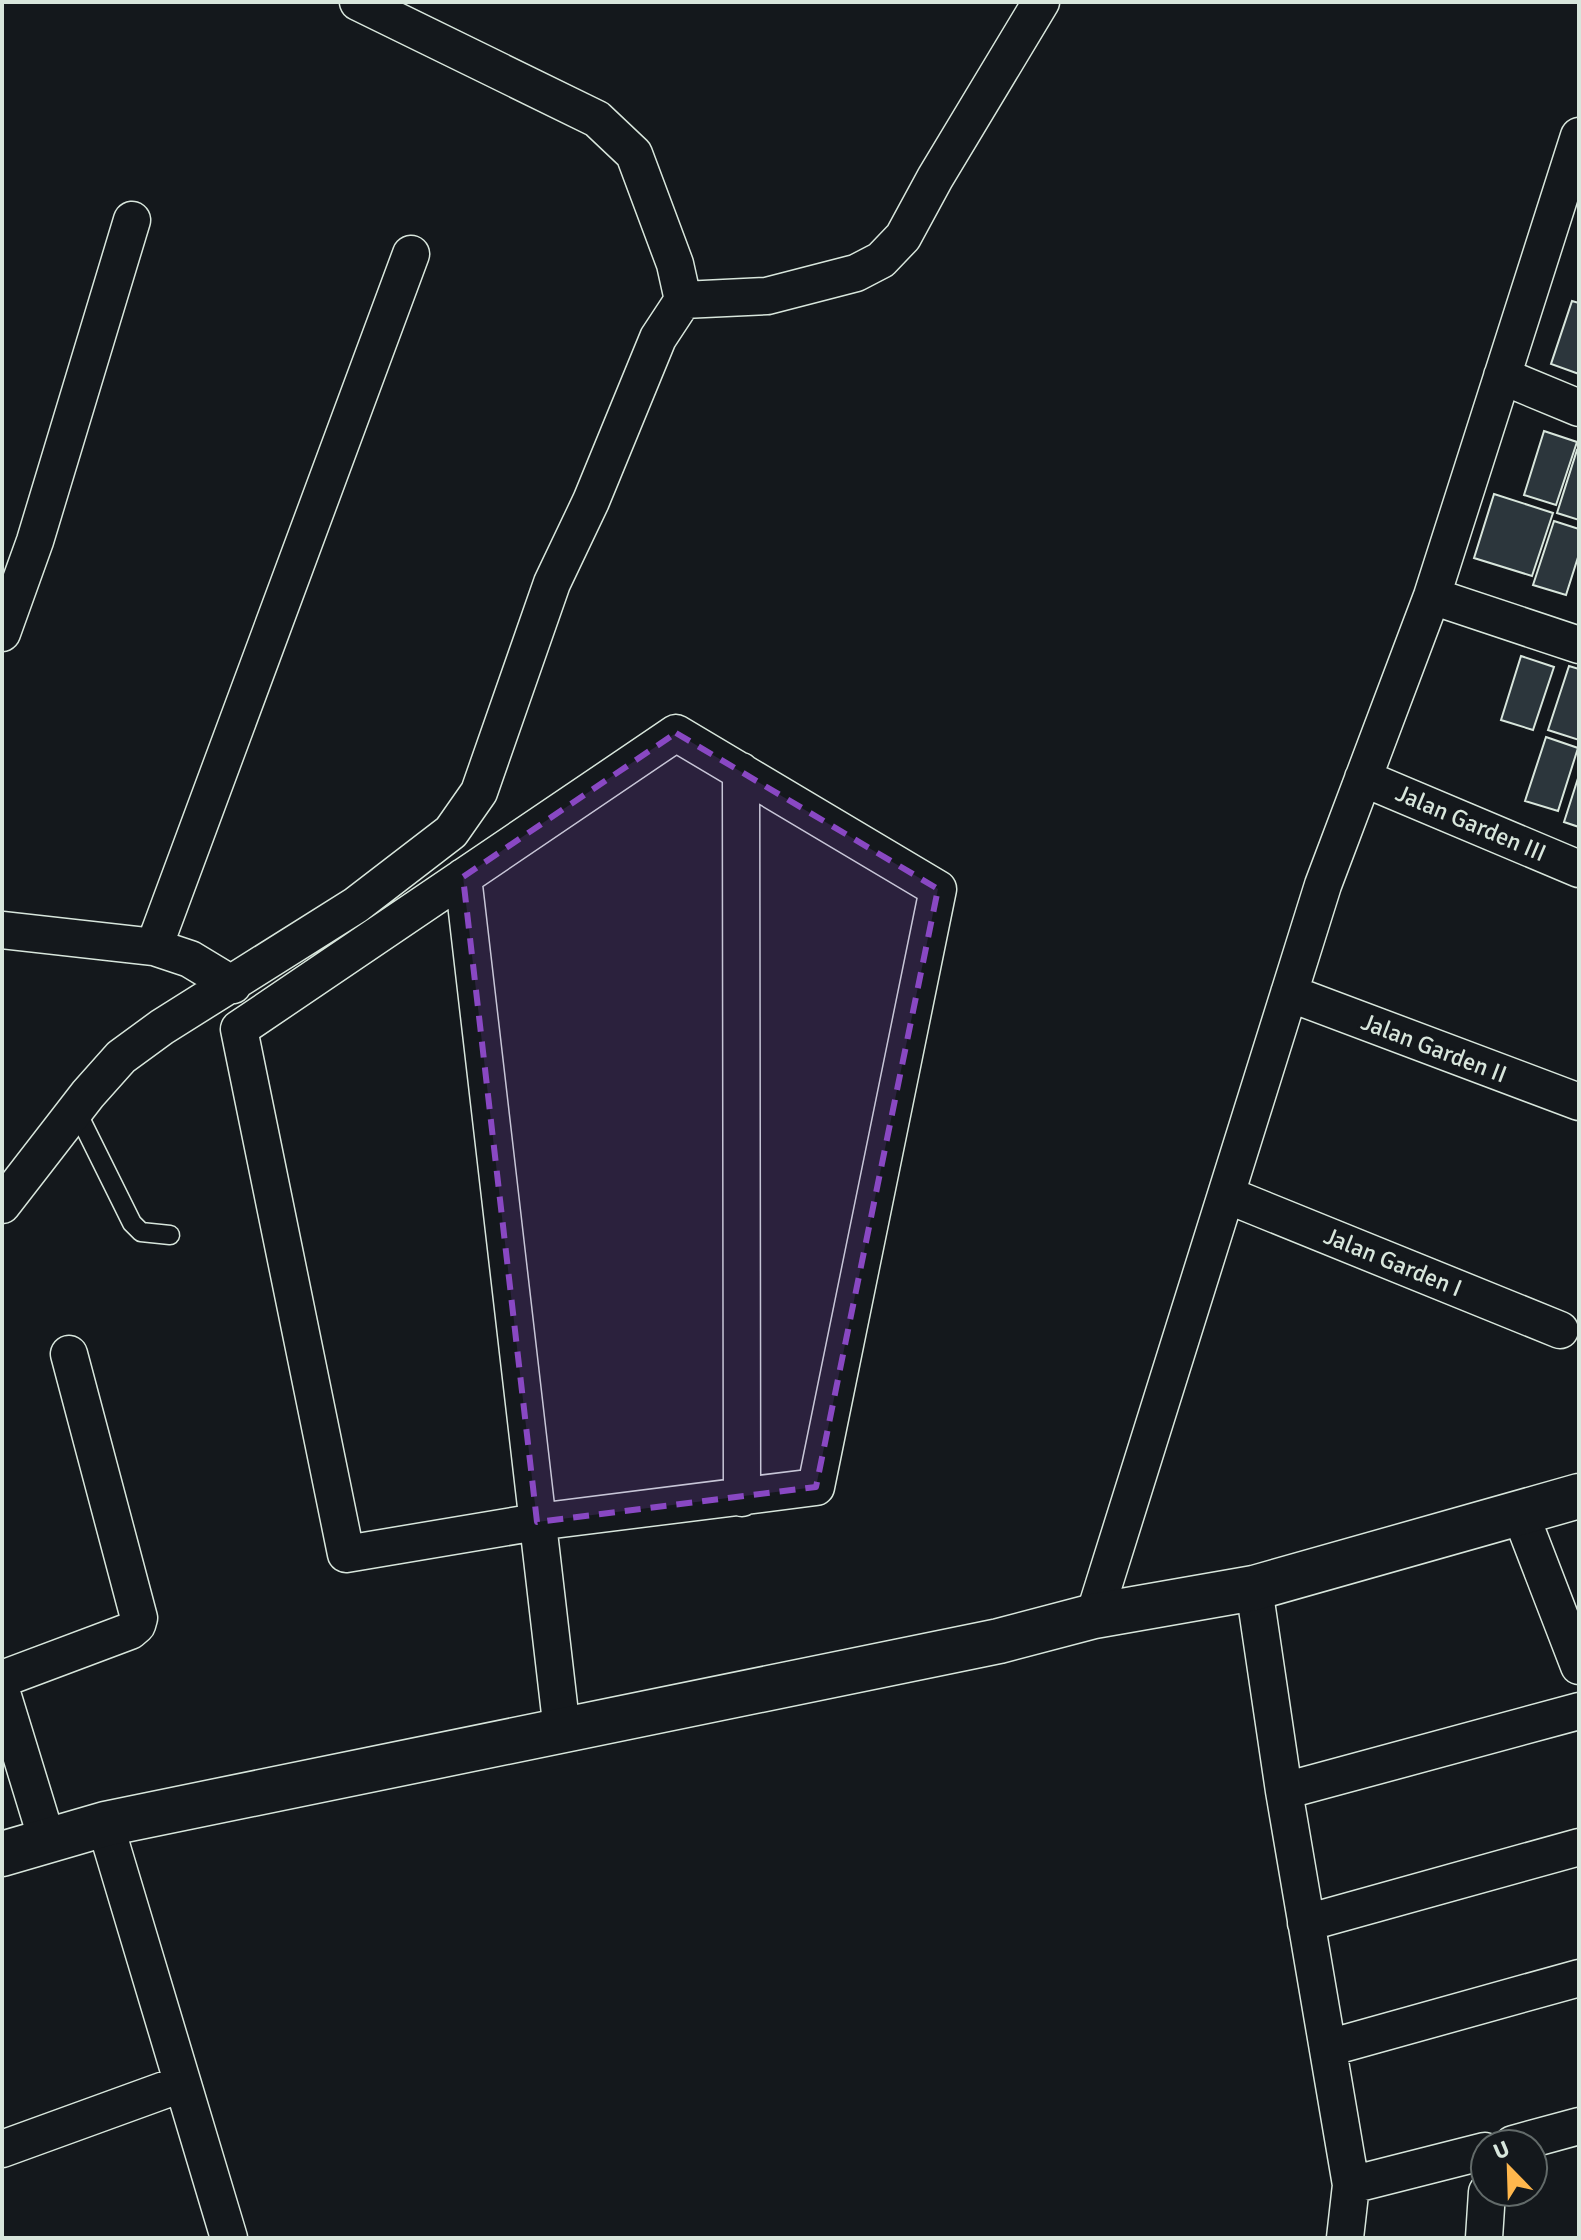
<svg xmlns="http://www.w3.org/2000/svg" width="1581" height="2240" font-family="Signika,sans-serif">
  <rect width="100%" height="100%" fill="#14181c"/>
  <path fill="#2c363c" stroke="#d8e6dc" stroke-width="2" d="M1572,301L1579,303V374L1551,364Z
    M1544,431L1577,442L1556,505L1524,495Z
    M1577,450L1579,451V520L1557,513Z
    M1494,494L1553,513L1532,576L1474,558Z
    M1554,521L1579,529V554L1566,595L1533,585Z
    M1521,656L1554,667L1533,730L1501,720Z
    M1569,666L1579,669V740L1548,730Z
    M1546,737L1578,748L1558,811L1525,801Z
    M1579,775V827L1564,822Z"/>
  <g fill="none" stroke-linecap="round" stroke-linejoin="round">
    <defs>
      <path id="service" d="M76,1110L132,1223L141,1232L170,1235"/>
      <path id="minor" d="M358,2L597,119L634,154L675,264L683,300
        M1502,376L1579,408
        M1432,596L1579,645
        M2,633L35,541L132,220
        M676,733L938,889L816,1487L537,1522L346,1554L239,1029Z
        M741,771L742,1498
        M1363,778L1579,869
        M463,877L562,1731
        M2,930L154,947L190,959L233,985
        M154,947L411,254
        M1289,993L1579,1102
        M1227,1195L1560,1330
        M2,1205L88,1094L121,1057L162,1027L356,905L451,832L479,792L552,583L591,501L658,338L683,300L767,296L856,273L881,260L903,237L935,178L1041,2
        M1520,1513L1579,1666
        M1254,1588L1284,1791L1351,2185L1345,2238
        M1094,1616L1323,885L1432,596L1579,136
        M2,1679L130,1631L137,1625L139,1618L69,1354
        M2,1693L47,1840
        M1284,1791L1579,1711
        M105,1824L229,2238
        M1306,1923L1579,1847
        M1328,2048L1579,1978
        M1513,2144L1579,2126
        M2,2149L181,2084
        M1351,2185L1485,2151
        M1484,2238L1487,2192"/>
      <path id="tertiary" d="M2,1854L105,1824L999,1641L1094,1616L1254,1588L1579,1496"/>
    </defs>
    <use href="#service" stroke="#d8e6dc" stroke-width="21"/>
    <use href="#minor" stroke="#d8e6dc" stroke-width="39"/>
    <use href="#tertiary" stroke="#d8e6dc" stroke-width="47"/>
    <use href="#service" stroke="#14181c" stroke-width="18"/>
    <use href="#minor" stroke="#14181c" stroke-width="36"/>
    <use href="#tertiary" stroke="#14181c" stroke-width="44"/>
  </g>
  <path fill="#8948c3" fill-opacity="0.2" stroke="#8948c3" stroke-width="6" stroke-dasharray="16 10" stroke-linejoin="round" d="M676,733L938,889L816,1487L537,1522L463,877Z"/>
  <g text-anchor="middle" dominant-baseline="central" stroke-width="6" stroke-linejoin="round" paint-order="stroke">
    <g font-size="24" fill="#d8e6dc" stroke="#14181c">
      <text transform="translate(1471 823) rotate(23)">Jalan Garden III</text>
      <text transform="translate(1434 1048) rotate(21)">Jalan Garden II</text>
      <text transform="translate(1393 1262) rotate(22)">Jalan Garden I</text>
    </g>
  </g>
  <rect width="1581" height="2240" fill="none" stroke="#d8e6dc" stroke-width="8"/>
  <g transform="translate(1509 2168) rotate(337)"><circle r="38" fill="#14181c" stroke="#626a69" stroke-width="2"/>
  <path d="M0-6L14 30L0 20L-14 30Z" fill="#ffb74d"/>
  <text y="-12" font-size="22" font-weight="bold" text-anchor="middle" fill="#d8e6dc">U</text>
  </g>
</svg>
